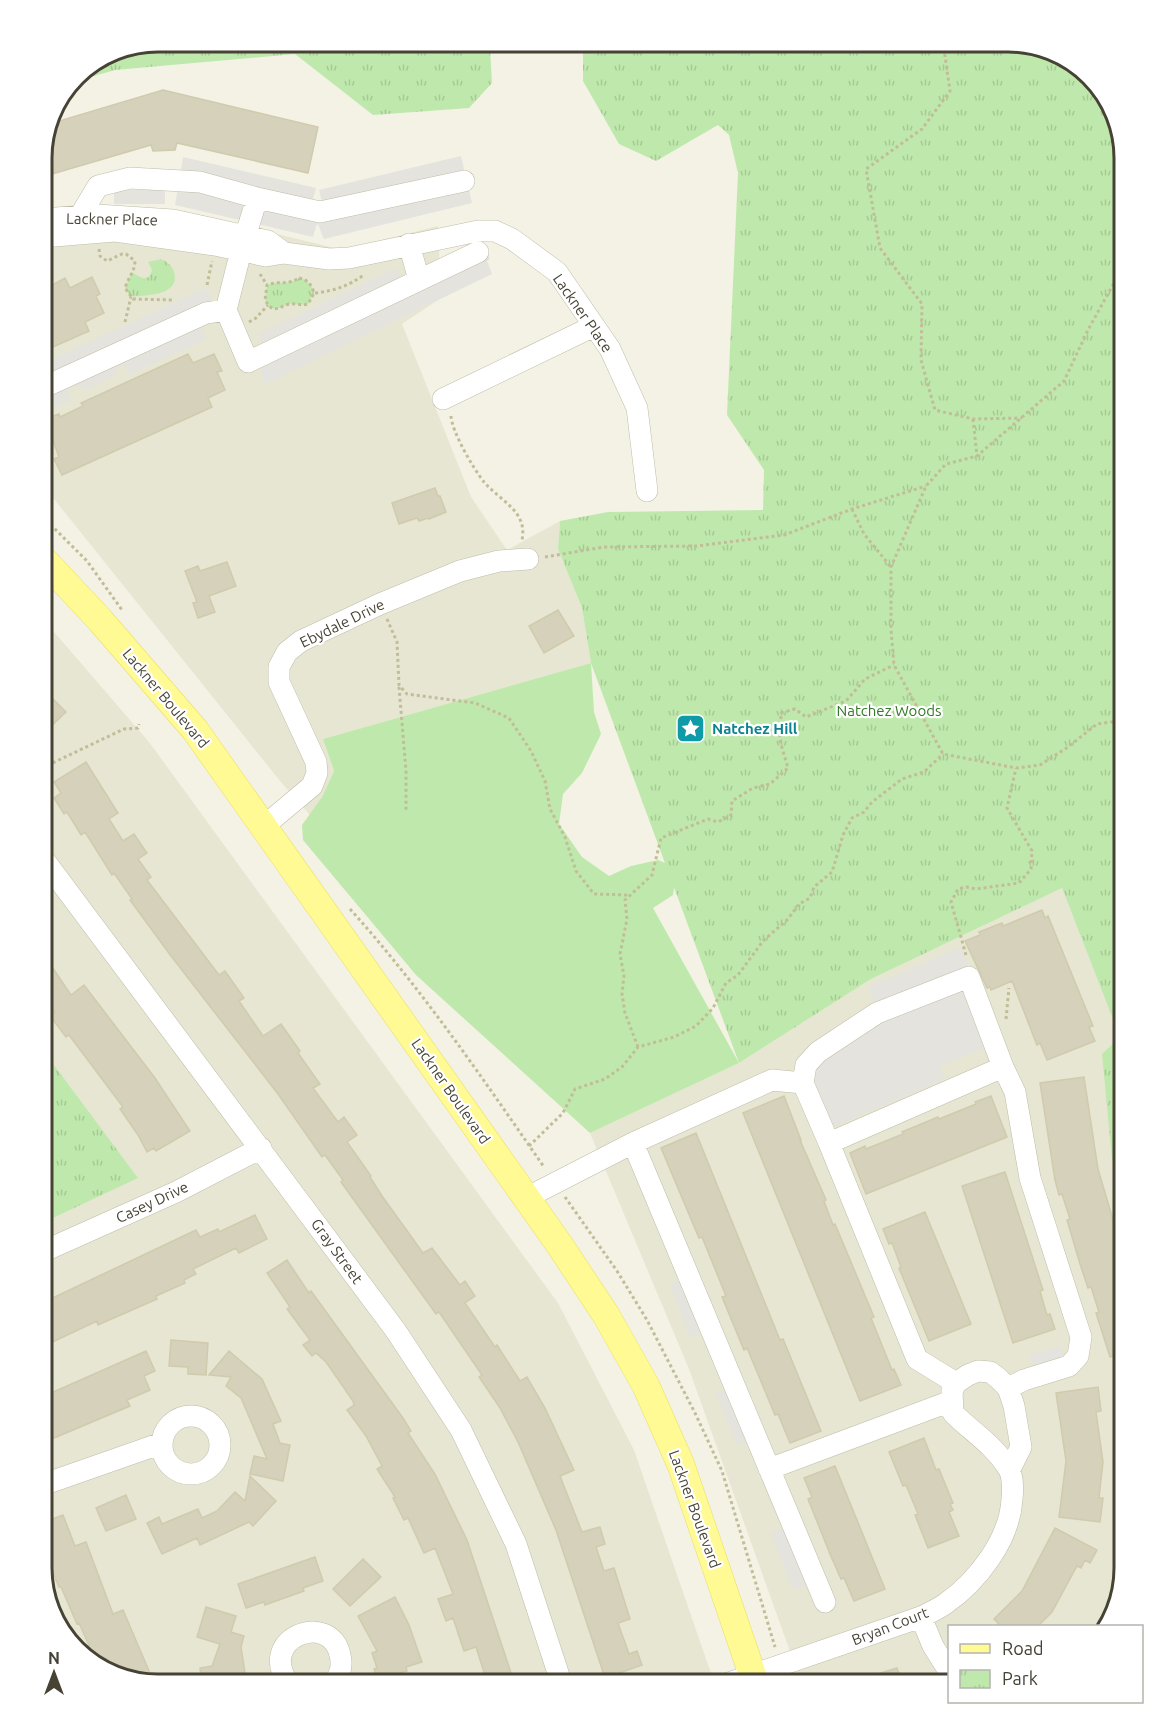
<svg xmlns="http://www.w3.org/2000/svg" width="1167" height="1727" font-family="Ubuntu,sans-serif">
  <defs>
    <pattern id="park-tufts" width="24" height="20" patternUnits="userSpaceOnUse" patternTransform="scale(1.5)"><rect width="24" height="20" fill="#bfe9ac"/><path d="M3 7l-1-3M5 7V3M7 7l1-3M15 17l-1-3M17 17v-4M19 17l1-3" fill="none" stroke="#a6c995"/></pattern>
  </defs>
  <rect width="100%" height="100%" fill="#f3f2e5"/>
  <path fill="#e7e6d3" d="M185,212L343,250L438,226L441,298L402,324L471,497L507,550L560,521L558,549L582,608L591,663L323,739L334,771L322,797L310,815L280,781L54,499L42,488V213Z
    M42,618L149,742L558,1303L634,1450L715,1685H151L100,1669L57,1626L42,1568Z
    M1062,888L1121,1037L1112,1159L1125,1201V1569L1109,1626H950L949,1685H802L689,1369L590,1133L739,1063L871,979Z"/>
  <path fill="#bfe9ac" d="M591,663L594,712L601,734L582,773L563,794L559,824L582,857L609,876L631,866L658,860L677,868L673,895L653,908L739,1063L590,1133L416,975L303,840L302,825L322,797L334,771L323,739Z"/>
  <path fill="url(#park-tufts)" d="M159,42H488L490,48L492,83L469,108L373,115L295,54L115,70L73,82L76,76L114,51Z
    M583,42H1016L1073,61L1110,101L1125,159V1201L1112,1159L1102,1054L1120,1037L1062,888L871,979L739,1063L591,663L582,608L558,549L560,521L608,512L763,510L764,470L727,415L738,173L729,135L718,125L656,161L619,144L583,81Z
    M161,259C167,262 172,265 174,272C181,296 146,295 131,297L125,288L132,272C140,278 149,283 152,270L148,262Z
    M299,278C308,280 311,284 314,293L308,304C301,306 296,303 289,304C278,307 274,315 265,300L267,285C280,280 286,286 299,278Z
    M42,1049L138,1178L42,1223Z"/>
  <path fill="#e4e3de" d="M461,156L472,203L324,239L318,224L316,226L313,237L175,205L183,157L316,188L312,202H322L319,190Z
    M165,189V204H114V190Z
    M483,242L490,259L487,261L492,274L265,384L261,376L264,346L258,334L396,268L402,282Z
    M206,288L211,297L201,327L206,339L129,375L123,362L113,377L87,389L71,385L65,388L71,400L42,414V378L48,375L43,363Z
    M961,947L1001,1042L940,1066L945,1079L831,1128L803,1053L876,1004L868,987Z
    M680,1280L701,1333L690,1337L670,1284Z
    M1061,1346L1064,1357L1032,1366L1029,1355Z
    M727,1389L748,1441L737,1445L716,1393Z
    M784,1528L806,1585L793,1590L771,1533Z"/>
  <path fill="#d5d1ba" stroke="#d0cbad" stroke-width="1.5" d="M163,90L318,127L308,173L177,143L175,150L153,151L151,145L42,177V151L49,124Z
    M92,277L100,294L96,296L104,313L85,322L89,331L46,350L42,343V293L51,289L50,286L65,278L70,288Z
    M188,354L193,363L214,354L222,371L217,372L225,390L208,398L212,407L62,475L54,459L59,457L45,419L59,414L60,417L83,406L81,403Z
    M435,488L438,496H440L446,512L429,519L428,518L419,521L417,518L399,524L392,503Z
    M227,562L236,586L209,596L215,612L198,618L193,603L197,602L185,571L198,566L200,571Z
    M558,610L574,636L544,653L529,626Z
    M42,688L66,712L42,735Z
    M86,762L118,813L109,819L123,841L134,834L147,853L138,859L151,877L147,880L219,975L225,971L244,998L239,1001L263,1036L281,1024L300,1051L298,1053L320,1084L313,1088L338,1122L344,1117L357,1135L347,1142L371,1176L370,1177L382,1196L423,1253L432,1248L460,1285L465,1281L475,1296L465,1303L495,1347L497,1345L520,1381L527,1377L545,1408L574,1470L560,1476L582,1532L600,1527L605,1544L596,1547L604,1571L614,1568L630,1619L618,1623L629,1654L637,1651L642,1665L605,1678L556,1530L518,1442L500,1408L479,1377L482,1375L439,1312L436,1314L341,1182L343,1180L325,1155L322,1157L278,1094L171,956L130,900L132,899L114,873L112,875L85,832L81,835L67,812L64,814L54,798L61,793L54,782Z
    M1042,910L1045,918L1048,916L1093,1026L1089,1027L1095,1041L1047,1060L1040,1043L1037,1045L1012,981L991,990L990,987L987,988L965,941L980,935L979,932L1002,923L1003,926Z
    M42,952L71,995L84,985L155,1078L190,1131L156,1151L154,1148L147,1152L138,1135L120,1109L123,1107L69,1035L66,1037L51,1017L55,1013L42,995Z
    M1084,1077L1098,1169L1125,1260V1352L1110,1357L1096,1313L1099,1312L1091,1287L1088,1288L1080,1264L1067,1220L1070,1219L1062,1194L1059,1195L1055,1180L1040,1083Z
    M784,1096L801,1140H800L826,1200L824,1201L833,1225L835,1224L874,1317L871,1318L892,1370L894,1369L901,1385L860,1401L743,1113Z
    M991,1096L1007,1137L866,1194L850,1153L865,1146L866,1149L903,1134L902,1132L938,1117L939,1119L976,1104L975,1102Z
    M696,1133L780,1340L783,1339L821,1431L790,1443L778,1414L775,1415L747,1348L744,1350L722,1297L726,1296L702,1237L699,1238L661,1148Z
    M1005,1172L1043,1290L1040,1291L1047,1315L1050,1314L1055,1329L1013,1343L962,1186Z
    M925,1212L971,1324L929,1341L899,1268L901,1267L892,1243L889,1244L883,1229Z
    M255,1215L267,1239L239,1253L236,1248L193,1269L196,1274L184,1280L185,1283L156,1296L157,1299L98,1325L97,1321L42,1347V1303L196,1230L200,1237L218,1229L219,1232Z
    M287,1260L309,1293L311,1291L403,1418L411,1431L408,1433L435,1474L467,1540L515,1685H488L476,1647L464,1651L453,1618L446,1621L438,1599L453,1594L435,1548L424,1553L408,1518L404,1520L393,1498L395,1497L377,1469L382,1466L366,1436L347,1410L354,1405L353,1401L326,1362L316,1353L312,1356L303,1345L310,1340L287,1309L290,1307L267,1273Z
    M171,1340L208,1343L206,1375L188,1374V1367L169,1366Z
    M146,1351L155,1371L144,1376L150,1390L127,1400L130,1406L42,1443V1397Z
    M229,1351L262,1379L281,1421L273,1424L280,1443L290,1445L283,1481L250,1474L254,1456L267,1459L241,1398L226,1386L231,1377L209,1375Z
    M1098,1387L1101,1411L1096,1412L1103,1462L1099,1498H1103L1100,1522L1059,1517L1066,1461L1056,1393Z
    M924,1438L936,1470L939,1469L953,1503L950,1504L953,1510L949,1512L959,1536L928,1548L915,1515L918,1514L906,1485L903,1486L889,1452Z
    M835,1466L885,1589L854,1601L844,1578L841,1579L830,1554L808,1499L812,1497L804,1478Z
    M250,1476L276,1501L253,1526L249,1522L200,1545L197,1538L162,1554L147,1523L159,1517L162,1524L198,1509L202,1518L217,1511L235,1492L245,1501Z
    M126,1495L136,1519L106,1531L96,1508Z
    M63,1515L75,1546L86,1542L113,1614L123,1610L155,1685L99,1668L79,1623L77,1624L61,1587H59L42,1546V1523Z
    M1055,1528L1097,1550L1090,1563L1085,1560L1081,1568L1077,1566L1052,1612L1038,1626H1001L994,1619L1022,1591Z
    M315,1557L323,1581L303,1588L304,1591L265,1605L264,1602L246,1608L238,1584Z
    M363,1559L381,1577L350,1606L333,1589Z
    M395,1597L409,1625L422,1662L406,1667L407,1671L399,1673L401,1678L380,1685L374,1669L377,1668L372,1653L377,1651L358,1616Z
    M206,1607L236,1616L231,1632L244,1636L241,1647L247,1685H202L200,1668L212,1666L220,1644L197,1637Z
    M897,1668L903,1685H853L852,1682Z"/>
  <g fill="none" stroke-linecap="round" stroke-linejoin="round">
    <defs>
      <path id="minor" d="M257,198L320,212L464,181
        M42,219L97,215L173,220L268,241L284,253
        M80,234V216L98,186L130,178L200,182L257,198L241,251L226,310L248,362L478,252
        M42,237L115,231L215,245L266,256L284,253L329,259L349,258L478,231H495L512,239L557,272L610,349L637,408L647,491
        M409,244L419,280
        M42,388L206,313L226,310
        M443,399L594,326
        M264,826L312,786L317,773L316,762L279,682V667L287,652L301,641L380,604L460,571L499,561L528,559
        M42,857L396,1331L461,1430L516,1544L562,1685
        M633,1143L825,1602
        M829,1143L803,1083L806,1065L818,1052L877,1013L969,977L1003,1067L1015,1092L1030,1178L1081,1337L1078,1356L1069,1366L1024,1380L1008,1388
        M526,1198L633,1143L772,1080L803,1083
        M42,1252L176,1192L261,1148
        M956,1383L917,1359L829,1143L1003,1067
        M162 1445a29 29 0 1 1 58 0a29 29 0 1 1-58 0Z
        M769,1469L951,1401
        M42,1485L162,1443
        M921,1617L933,1646L950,1673
        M290,1685C254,1639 330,1609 340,1655C343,1667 340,1676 332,1685
        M723,1685L921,1617C929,1613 938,1609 945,1604C978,1581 1010,1539 1012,1499C1013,1490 1013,1475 1008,1468C994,1445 971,1431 953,1413L952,1391L956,1383L968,1375L978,1371L990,1372L998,1378L1008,1388L1014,1406L1021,1447L1010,1469"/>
      <path id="major" d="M42,558L100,620L195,730L559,1244L606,1315L646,1386L681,1465L756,1685"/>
    </defs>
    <use href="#minor" stroke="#bfbda7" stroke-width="22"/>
    <use href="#major" stroke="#e8e05f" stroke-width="28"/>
    <path stroke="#c1bd98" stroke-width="3" stroke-dasharray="3 3" stroke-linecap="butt" d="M943,42L950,91L922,129L866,169L880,248L922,304L921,360L935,410L973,419L1022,418
      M99,249L100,256L107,261L122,254H126L135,261C135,271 128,278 125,288L133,299L173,300
      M260,274L267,285
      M299,278C308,280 311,284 314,293L308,304C301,306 296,303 289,304C278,307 274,315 265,300L267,285C280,280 286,286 299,278Z
      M207,285L212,261
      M315,293C334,291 348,286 364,275
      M125,322L131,297
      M249,322L256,318L268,305
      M451,416C452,432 473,468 484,482C500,501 528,511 522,540
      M973,419L977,456
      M852,509L864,534L891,567
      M42,516L87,561L122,610
      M545,557L604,547L697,546L784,535L852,509L926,486
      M387,619L397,642L399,685L407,694L475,703L509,718L531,751L545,781L550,809L565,837L576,871L594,894L628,895
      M399,687L406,771V810
      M1125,720L1097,724L1068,747L1040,765L1016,768L943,754L894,665L891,629V567L926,486L946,464L977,456L1064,381L1089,328L1125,263
      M42,768L124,729L138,728L139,724
      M350,909C422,989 483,1079 544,1167
      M966,955L951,902L958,889L966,887L976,889L1019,883L1031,869L1032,851L1007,808L1016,768
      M1006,1019L1009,988
      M638,1047L625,1013L622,994L624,976L620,954L627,919L625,900L652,875L661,838L708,819L718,822L731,815L732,801L753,788L770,784L788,768L780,741L781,713L795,709L806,717L846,701L865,679L894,665
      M529,1146L563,1113L575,1089L605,1079L622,1067L638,1047L674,1037L696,1026L713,1008L726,983L738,975L763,941L788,919L799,904L810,898L814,887L832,872L843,835L852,818L864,812L872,802L902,779L924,772L943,754
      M565,1197L617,1271L647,1320L695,1413L722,1471L775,1647"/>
    <use href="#minor" stroke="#fff" stroke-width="21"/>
    <use href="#major" stroke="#fffa93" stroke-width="27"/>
  </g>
  <defs>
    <symbol id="sight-square" viewBox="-11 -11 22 22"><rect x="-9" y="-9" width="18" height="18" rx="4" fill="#0f9aa8" stroke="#fff"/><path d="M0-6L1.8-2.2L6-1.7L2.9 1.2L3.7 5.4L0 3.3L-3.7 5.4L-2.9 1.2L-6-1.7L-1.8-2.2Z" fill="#fff"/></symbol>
  </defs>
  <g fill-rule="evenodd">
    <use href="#sight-square" x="674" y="712" width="33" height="33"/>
  </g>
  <g text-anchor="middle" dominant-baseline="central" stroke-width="4.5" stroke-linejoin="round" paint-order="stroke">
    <g font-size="15" fill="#464335" stroke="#fff">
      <text transform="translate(112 219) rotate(1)">Lackner Place</text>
      <text transform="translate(583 313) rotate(55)">Lackner Place</text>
      <text transform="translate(342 623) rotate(-26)">Ebydale Drive</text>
      <text transform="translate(166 698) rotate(50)">Lackner Boulevard</text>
      <text transform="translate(451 1091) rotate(55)">Lackner Boulevard</text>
      <text transform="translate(152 1202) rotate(-25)">Casey Drive</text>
      <text transform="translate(337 1251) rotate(54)">Gray Street</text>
      <text transform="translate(695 1509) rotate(70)">Lackner Boulevard</text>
      <text transform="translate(890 1626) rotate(-21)">Bryan Court</text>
    </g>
    <g font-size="15" fill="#317a26" stroke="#fff">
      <text x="889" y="710">Natchez Woods</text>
    </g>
    <g font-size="15" font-weight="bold" fill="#0d838f" stroke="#fff" text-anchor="start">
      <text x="712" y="728">Natchez Hill</text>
    </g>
  </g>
  <path d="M0 0H1167V1727H0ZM158 52H1008A106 106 0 0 1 1114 158V1568A106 106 0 0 1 1008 1674H158A106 106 0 0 1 52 1568V158A106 106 0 0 1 158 52Z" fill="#fff" fill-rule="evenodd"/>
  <path fill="none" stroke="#464335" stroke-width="3" d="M158 52H1008A106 106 0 0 1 1114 158V1568A106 106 0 0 1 1008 1674H158A106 106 0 0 1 52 1568V158A106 106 0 0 1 158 52Z"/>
  <rect x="948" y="1625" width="195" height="78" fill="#ffffff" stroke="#b5b4ae" stroke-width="1.5"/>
  <rect x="960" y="1644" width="30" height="9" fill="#fffa93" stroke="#b5b4ae" stroke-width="1.5"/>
  <text x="1002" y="1655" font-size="18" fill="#464335">Road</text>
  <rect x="960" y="1670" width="30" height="18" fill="url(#park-tufts)" stroke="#b5b4ae" stroke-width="1.5"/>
  <text x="1002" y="1685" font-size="18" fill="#464335">Park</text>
  <g transform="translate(54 1673)" stroke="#ffffff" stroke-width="4.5" paint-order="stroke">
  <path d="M0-4.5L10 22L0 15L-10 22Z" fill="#464335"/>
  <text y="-9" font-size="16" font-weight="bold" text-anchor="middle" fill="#464335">N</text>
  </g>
</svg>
